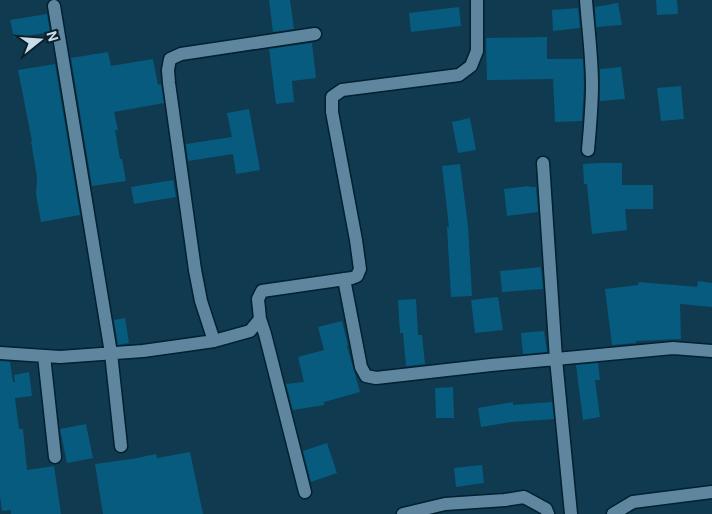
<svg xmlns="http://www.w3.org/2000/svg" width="712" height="514" font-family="Roboto,sans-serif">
  <rect width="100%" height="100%" fill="#103a4f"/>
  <path fill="#075b7f" d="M269,0H290L294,29L273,32Z
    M656,0H677L678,14L657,15Z
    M618,3L622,25L596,27L595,7Z
    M459,7L461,26L411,32L409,13Z
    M578,8L580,28L553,31L552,10Z
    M47,14L50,32L14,38L10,20Z
    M547,37V59H583L584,85L582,121L555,122L553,79L487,80L486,38Z
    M312,43L316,78L292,81L294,102L276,104L269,49Z
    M108,52L111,66L153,59L158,85L161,84L164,103L114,112L118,130H115L120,159H122L126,181L92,186L71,58Z
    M55,64L80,215L41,222L36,194L37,177L31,141H32L18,70Z
    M621,67L625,99L600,101V69Z
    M681,86L684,119L661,121L657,88Z
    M249,109L260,170L236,174L233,154L188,161L186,144L232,137L227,113Z
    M470,118L476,150L458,153L452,122Z
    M601,163H622V185H653V209H625L627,230L592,234L587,184H584L583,164Z
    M460,164L468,226L472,296L451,297L447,227H449L442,166Z
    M173,180L176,197L134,204L131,187Z
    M529,186V187H536L538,212L507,216L504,189Z
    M541,267L543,289L502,292L500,271Z
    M698,281L712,283V307L680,304L681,339L636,341V343L612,345L605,289L638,285L639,282L697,287Z
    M498,297L503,330L475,333L471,300Z
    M416,299L418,335H422L425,364L406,366L403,333H400L398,300Z
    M125,318L129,343L118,345L114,320Z
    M342,321L348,345L347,346L360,392L324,402V405L293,410L286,384L304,382L298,357L324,350L318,327Z
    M544,331L547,352L523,354L521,333Z
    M0,361L10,362L13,382H15L14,375L29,372L32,396L15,398L19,429H23L27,470L54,466L61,514H11V510L2,511L0,496Z
    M598,363L600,380H595L600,417L583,420L576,365Z
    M453,387L454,418H436L435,388Z
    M513,402V405L552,402L554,419L512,422L481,427L478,408Z
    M86,424L93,458L67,463L60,429Z
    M327,443L337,473L311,482L303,451Z
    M190,452L203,514H103L95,464L132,459L156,454L157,458Z
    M482,465L484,483L456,487L454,468Z"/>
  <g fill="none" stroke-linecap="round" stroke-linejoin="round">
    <defs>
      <path id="minor" d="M586,0C588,28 592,56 592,85C592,106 590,128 588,150
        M54,6L111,353L121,446
        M543,163L556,359L571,514
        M344,279L361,367L366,376L376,378L491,365L673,348L712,351
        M260,319L265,334L305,492
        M214,341L201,301L195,270L169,83L168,70L170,59L181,54L315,34
        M0,353L60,357L143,351L186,345L214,341L250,331L260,319L258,299L262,291L352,278L357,276L360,269L356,240L332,112V97L342,90L459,75L471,66L477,51V0
        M44,356L55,457
        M403,514L445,504L505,500L524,497L546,509L548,514
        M613,514L633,502L712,492"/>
    </defs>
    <use href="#minor" stroke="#012030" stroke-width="15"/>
    <use href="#minor" stroke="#5e879f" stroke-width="12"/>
  </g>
  <g transform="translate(40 40) rotate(73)" stroke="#0e1f29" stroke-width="4" paint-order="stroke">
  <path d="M0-4L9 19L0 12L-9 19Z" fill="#c6dce9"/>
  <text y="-8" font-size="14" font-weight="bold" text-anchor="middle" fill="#c6dce9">N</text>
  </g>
</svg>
